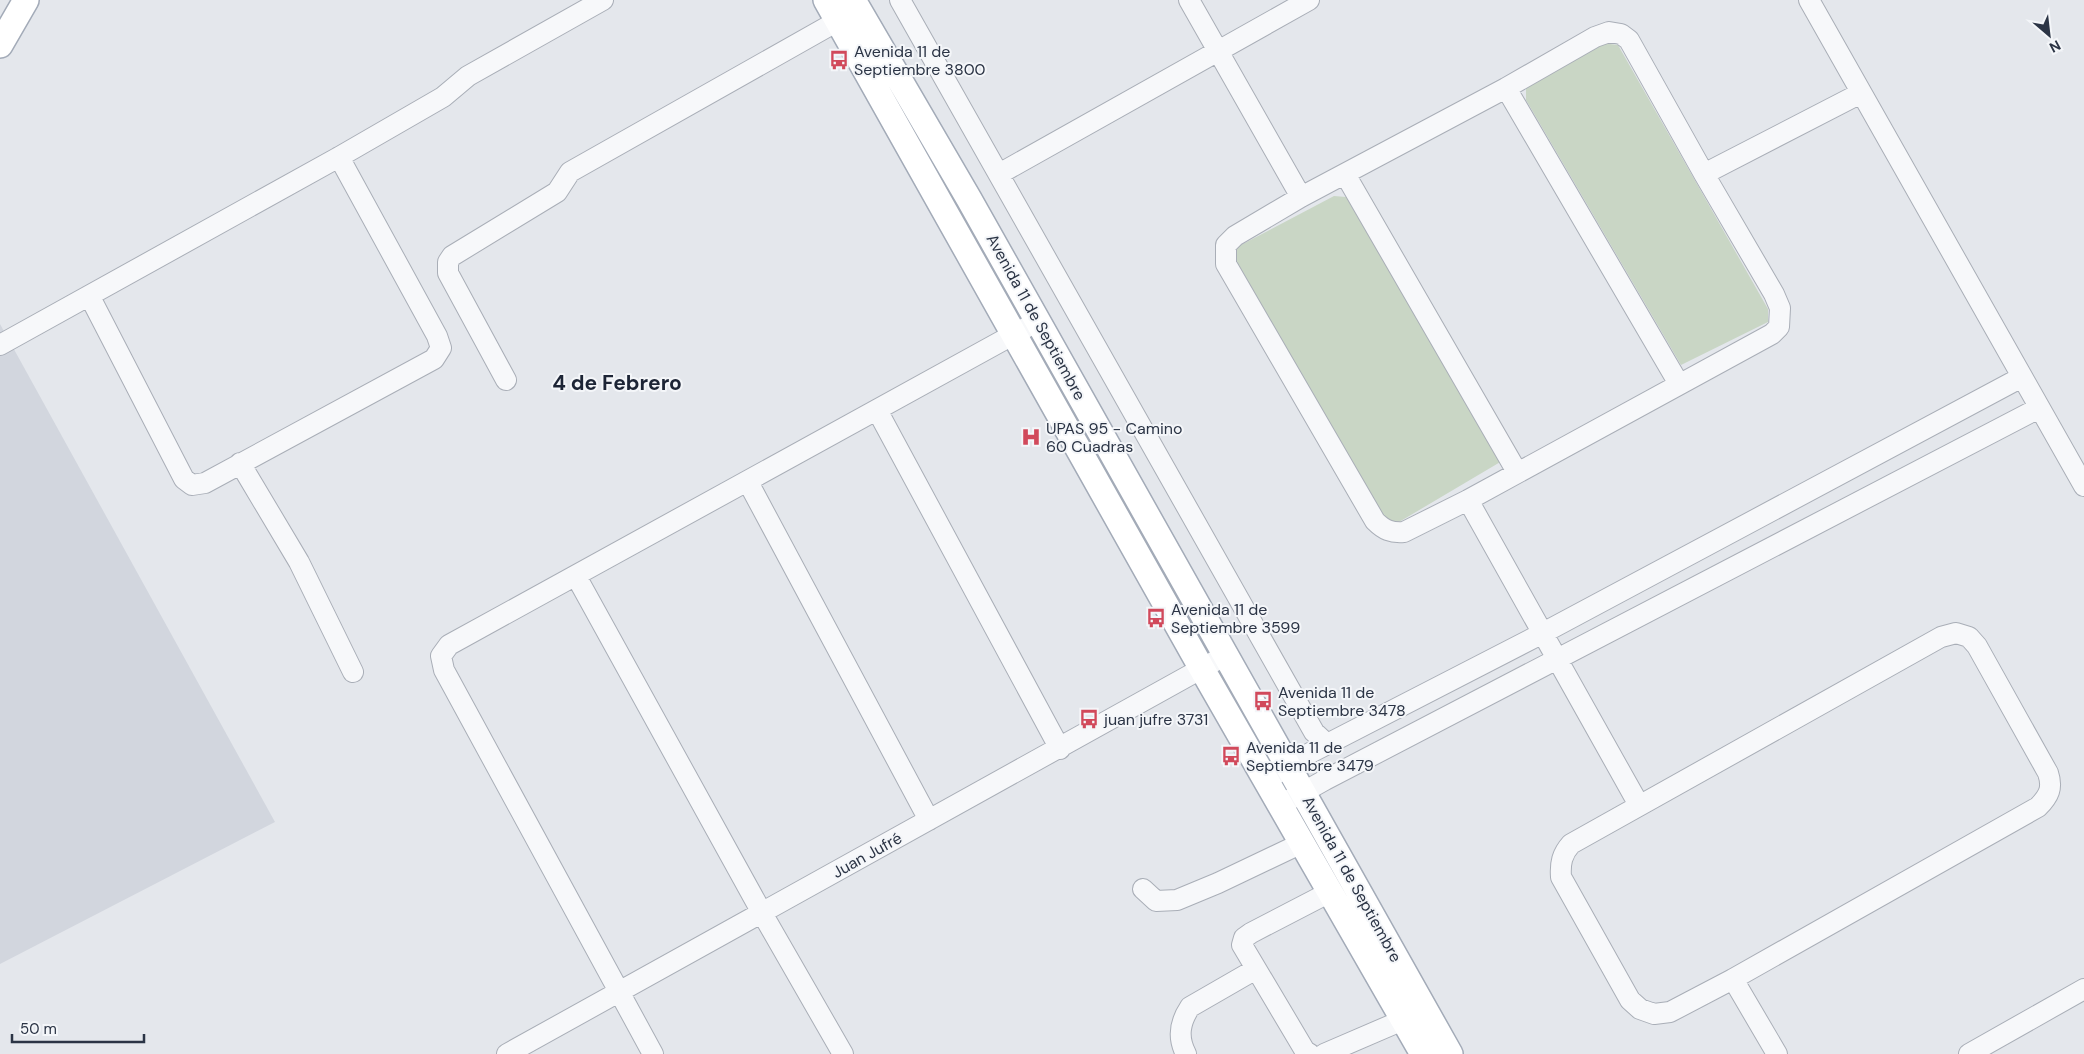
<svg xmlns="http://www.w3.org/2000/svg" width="2084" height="1054" font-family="'DM Sans',sans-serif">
  <rect width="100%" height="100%" fill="#e4e7ec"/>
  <path fill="#d2d6de" d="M0,324L275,822L0,964Z"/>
  <path fill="#c9d6c5" d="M1602,43L1618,45L1768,309V322L1681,365L1526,100V83Z
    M1334,196L1346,197L1502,461L1399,522L1390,523L1382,517L1237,262L1235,253L1239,246Z"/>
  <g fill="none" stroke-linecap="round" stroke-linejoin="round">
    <defs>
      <path id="minor" d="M900,0L1314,732L1327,744
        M1189,0L1301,197
        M1809,0L2084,486
        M1609,32L1621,34L1629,40L1704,174L1774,294L1780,308L1779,327L1772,334L1468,500L1404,532C1391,533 1384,530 1375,521L1226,264V245L1235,236L1301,197L1506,88L1595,37Z
        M1506,88L1679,384
        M999,174L1309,0
        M1345,174L1517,472
        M1704,174L1861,93
        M90,297L184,479L192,485L205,483L434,359L441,348L437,336L339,157
        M0,345L339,157L443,97L468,76L603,0
        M506,380L448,273V262L452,256L557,192L570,172L850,14
        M877,410L1060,749
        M240,463L299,562L353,672
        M748,482L929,820
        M1468,500L1639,805
        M576,576L762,913L843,1054
        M1956,633L1969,637L1977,646L2048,773C2053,788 2049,796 2038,807L1733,979L1670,1012L1654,1014L1640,1009L1630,1000L1561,877C1560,863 1562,854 1571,844L1941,637Z
        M1276,774L1310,753L1543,633L2022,377
        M1291,799L1325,780L2039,408
        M1143,889L1156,901L1177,900L1218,883L1302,843
        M1733,979L1777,1054
        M507,1054L1226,655
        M653,1054L444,670L441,656L449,645L1038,321
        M1186,1054C1177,1037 1180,1022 1190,1007L1256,969
        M1310,1054L1305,1051L1242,945L1244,938L1251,933L1330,892
        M1324,1054L1403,1020
        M1969,1054L2084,989"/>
      <path id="major" d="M826,0L1202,669L1423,1054
        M853,0L969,199L1450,1054
        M0,45L26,0"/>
    </defs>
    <use href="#minor" stroke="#a9aeb7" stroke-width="22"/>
    <use href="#major" stroke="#a3abb8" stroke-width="28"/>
    <use href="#minor" stroke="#f7f8fa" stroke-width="20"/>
    <use href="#major" stroke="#fff" stroke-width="25"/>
  </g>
  <defs>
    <symbol id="bus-bare" viewBox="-9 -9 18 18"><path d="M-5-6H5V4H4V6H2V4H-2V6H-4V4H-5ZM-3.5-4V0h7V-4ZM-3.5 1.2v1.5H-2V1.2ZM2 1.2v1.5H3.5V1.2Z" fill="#d1495b" stroke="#f4f6f9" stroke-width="2.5" paint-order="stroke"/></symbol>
    <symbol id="hospital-bare" viewBox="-9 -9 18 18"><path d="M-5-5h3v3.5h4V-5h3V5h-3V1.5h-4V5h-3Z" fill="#d1495b" stroke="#f4f6f9" stroke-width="2.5" paint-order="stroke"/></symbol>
  </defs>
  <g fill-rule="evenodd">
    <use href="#bus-bare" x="825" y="46" width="28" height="28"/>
    <use href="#hospital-bare" x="1017" y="423" width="28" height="28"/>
    <use href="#bus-bare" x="1142" y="604" width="28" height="28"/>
    <use href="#bus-bare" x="1249" y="687" width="28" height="28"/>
    <use href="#bus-bare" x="1075" y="705" width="28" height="28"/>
    <use href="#bus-bare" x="1217" y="742" width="28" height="28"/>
  </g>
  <g text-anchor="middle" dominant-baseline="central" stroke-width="4" stroke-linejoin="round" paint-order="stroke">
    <g font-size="16" fill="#2b3445" stroke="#f4f6f9" text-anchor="start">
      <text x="854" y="51">Avenida 11 de<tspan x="854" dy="18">Septiembre 3800</tspan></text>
      <text x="1046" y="428">UPAS 95 - Camino<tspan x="1046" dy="18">60 Cuadras</tspan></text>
      <text x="1171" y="609">Avenida 11 de<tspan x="1171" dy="18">Septiembre 3599</tspan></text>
      <text x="1278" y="692">Avenida 11 de<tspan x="1278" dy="18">Septiembre 3478</tspan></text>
      <text x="1104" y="719">juan jufre 3731</text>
      <text x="1246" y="747">Avenida 11 de<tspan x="1246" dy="18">Septiembre 3479</tspan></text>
    </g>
    <g font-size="16" fill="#2b3445" stroke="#f4f6f9">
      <text transform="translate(1036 317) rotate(61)">Avenida 11 de Septiembre</text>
      <text transform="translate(867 855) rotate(-29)">Juan Jufré</text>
      <text transform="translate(1352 879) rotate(61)">Avenida 11 de Septiembre</text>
    </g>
    <g font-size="21" font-weight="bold" fill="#1d2536" stroke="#f4f6f9">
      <text x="617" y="383">4 de Febrero</text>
    </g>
  </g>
  <g transform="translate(2049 35) rotate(152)" stroke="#f4f6f9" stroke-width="4" paint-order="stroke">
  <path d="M0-4L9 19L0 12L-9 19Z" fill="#2b3445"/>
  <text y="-8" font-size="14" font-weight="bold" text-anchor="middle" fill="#2b3445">N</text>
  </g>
  <path d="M12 1034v8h132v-8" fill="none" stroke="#2b3445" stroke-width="2.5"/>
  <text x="20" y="1034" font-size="15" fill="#2b3445" stroke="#f4f6f9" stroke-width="4" paint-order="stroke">50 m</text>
</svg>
